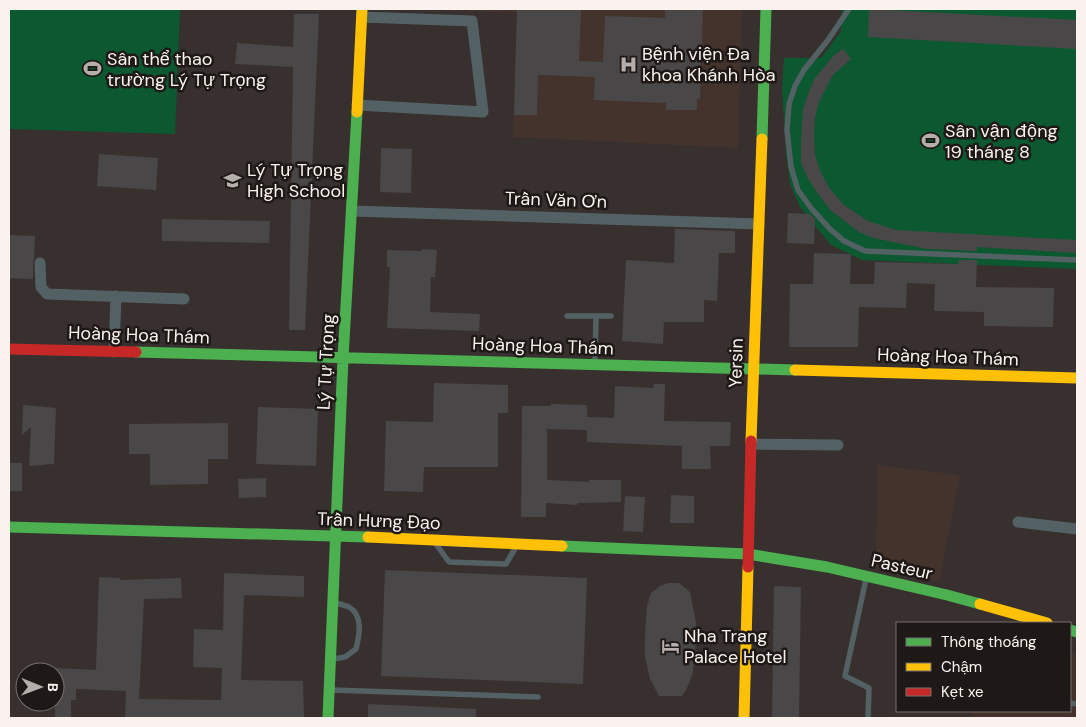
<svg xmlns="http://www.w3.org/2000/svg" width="1086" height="727" font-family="'DM Sans',sans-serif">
  <rect width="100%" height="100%" fill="#37302e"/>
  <path fill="#44332d" d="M411,9H742L738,148L513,137L517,13Z
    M877,465L960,475L939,582L876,567Z
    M1070,653L1077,655V718H970L972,711H1070Z"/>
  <path fill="#0c5831" d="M9,9H180L175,134L9,129Z
    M842,9H1077V269L862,260L831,245L800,207L790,184L786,155L782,88L784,58H821L841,31Z"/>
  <path fill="#4a4748" d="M517,9H581L579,61L603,62L605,16L665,18V9H703L700,99H697V110H666V103L594,100L595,77L538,75L537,115H514Z
    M869,9L1077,20V49L868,37Z
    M294,14H319L305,330H289L293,67L235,64L237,43L293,47Z
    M843,49L851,59L833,75L826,88L819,102L815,117L814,135L815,154L820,171L830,189L844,205L868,221L896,230L1077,240V253L977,247V251L927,249L873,238L859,232L830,210L816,191L807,177L801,163V140L803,109L808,94L815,78L834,55Z
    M381,148L412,149L411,193L380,192Z
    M99,154L158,158L156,190L97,186Z
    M788,213L810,214L815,219L814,244L787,243Z
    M162,219L270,221L269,243L162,241Z
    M675,229L735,231V253H719L717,301L704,300V322H664L663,344L622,341L626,260L674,263Z
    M9,235L35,236L34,259L33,263V279L9,278Z
    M422,249L437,250L435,277H431L430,312L480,314L479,331L387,328L390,267H387V250L422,251Z
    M814,253L851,254L850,284H874L875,262L958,264L959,260H977L976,287L1054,288L1053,327L984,326V312L934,311L935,284L907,283L906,308L859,307L858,347H789L790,284H813Z
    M434,383L508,385V413H498V467H424L423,492L384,491L386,421L433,422Z
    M654,384H665L664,421L731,422L730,446H710L711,469H682V446L587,442V430L547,429V480L589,482V480H621V502L577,503V505L546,503V517H521L522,406H551V404L587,405V417L614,418L615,386L653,388Z
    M23,405L56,408L54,464L29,466L31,427L22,435Z
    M258,407L318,409L316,466L256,464Z
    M228,423V459H208V484L150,485V454H129V424Z
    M9,463H22V491H9Z
    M266,478V497L239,498L238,479Z
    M671,495L694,496V523H670Z
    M625,496L645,497L643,532L623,531Z
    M385,570L587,578L583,684L381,676Z
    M224,573L304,576V597L244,595L241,680L303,681L304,718H125L126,691L76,689V700H71V718H55V668L96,670L99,577L120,578V580L181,578L182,598L144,599L139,699L221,700L222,668L193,667L194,629L223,630Z
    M668,583H679L690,592L696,622L695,655L692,676L686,690L682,696H659L650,679L645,657V634L647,606L651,593L660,586Z
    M774,586L801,587L799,718H772Z
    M368,704L476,709V718H368Z"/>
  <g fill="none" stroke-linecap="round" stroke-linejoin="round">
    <path stroke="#536164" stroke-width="5.5" d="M849,9L828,40L804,70L795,86L789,104L787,130L791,167L798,190L811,208L830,229L844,241L865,251L1077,260
      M567,316H611
      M595,363L596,316
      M436,544L449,562L506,564L517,545
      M866,579L845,676L869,688L868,718
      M333,659L345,657L356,649C359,636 364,616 349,607C345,605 338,604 334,602
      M332,690L538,697
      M1070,703L1077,704"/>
    <path stroke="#536164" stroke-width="11" d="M357,105L483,112L472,21L362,17
      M352,211L759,224
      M40,263L41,287L47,294L184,299
      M114,352L116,296
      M751,444L838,445
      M1018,522L1077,529"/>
    <path stroke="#4caf50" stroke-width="11" d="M762,139L766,9
      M136,352L795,370
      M9,527L368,537
      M562,546L748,554L827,567L947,595L980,604
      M1070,630L1077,632
      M328,718L343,358L357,112"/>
    <path stroke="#ffc107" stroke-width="11" d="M357,112L362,9
      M795,370L1077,378
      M751,441L762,139
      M368,537L562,546
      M980,604L1047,623
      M744,718L748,567"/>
    <path stroke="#c62828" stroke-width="11" d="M9,349L136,352
      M748,567L751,441"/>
  </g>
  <defs>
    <symbol id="hospital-bare" viewBox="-9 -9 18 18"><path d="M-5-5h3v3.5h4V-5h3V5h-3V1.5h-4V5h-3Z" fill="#b6aeab" stroke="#1e1816" stroke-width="2.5" paint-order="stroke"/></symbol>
    <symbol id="stadium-bare" viewBox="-9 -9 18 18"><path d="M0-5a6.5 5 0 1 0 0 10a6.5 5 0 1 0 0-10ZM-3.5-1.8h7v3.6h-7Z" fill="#b6aeab" stroke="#1e1816" stroke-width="2.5" paint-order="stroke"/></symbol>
    <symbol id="school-bare" viewBox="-9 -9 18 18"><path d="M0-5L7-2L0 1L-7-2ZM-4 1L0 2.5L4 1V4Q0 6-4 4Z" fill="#b6aeab" stroke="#1e1816" stroke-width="2.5" paint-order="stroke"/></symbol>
    <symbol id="hotel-bare" viewBox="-9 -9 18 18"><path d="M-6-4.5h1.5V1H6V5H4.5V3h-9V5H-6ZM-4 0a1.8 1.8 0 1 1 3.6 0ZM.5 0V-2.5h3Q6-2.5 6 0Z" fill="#b6aeab" stroke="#1e1816" stroke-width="2.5" paint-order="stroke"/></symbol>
  </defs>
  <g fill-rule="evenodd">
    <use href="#hospital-bare" x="616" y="52" width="25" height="25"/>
    <use href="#stadium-bare" x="80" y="56" width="25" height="25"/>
    <use href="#stadium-bare" x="918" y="128" width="25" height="25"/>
    <use href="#school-bare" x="220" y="168" width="25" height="25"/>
    <use href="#hotel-bare" x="658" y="634" width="25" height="25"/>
  </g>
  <g text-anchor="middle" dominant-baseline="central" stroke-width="5" stroke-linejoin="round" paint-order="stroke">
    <g font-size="18" fill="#faf2ef" stroke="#1e1816" text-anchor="start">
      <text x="642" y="54">Bệnh viện Đa<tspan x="642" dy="21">khoa Khánh Hòa</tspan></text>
      <text x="107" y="59">Sân thể thao<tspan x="107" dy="21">trường Lý Tự Trọng</tspan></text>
      <text x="945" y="131">Sân vận động<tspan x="945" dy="21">19 tháng 8</tspan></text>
      <text x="247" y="170">Lý Tự Trọng<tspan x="247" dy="21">High School</tspan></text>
      <text x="684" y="636">Nha Trang<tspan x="684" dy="21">Palace Hotel</tspan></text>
    </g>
    <g font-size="18" fill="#faf2ef" stroke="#1e1816">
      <text transform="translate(556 200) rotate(2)">Trần Văn Ơn</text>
      <text transform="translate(139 335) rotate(2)">Hoàng Hoa Thám</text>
      <text transform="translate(543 346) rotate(2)">Hoàng Hoa Thám</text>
      <text transform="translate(948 357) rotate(2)">Hoàng Hoa Thám</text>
      <text transform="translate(326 362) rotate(-87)">Lý Tự Trọng</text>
      <text transform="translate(736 363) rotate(-88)">Yersin</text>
      <text transform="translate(379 521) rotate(2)">Trần Hưng Đạo</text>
      <text transform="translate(902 567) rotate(13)">Pasteur</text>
    </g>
  </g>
  <rect width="1086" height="727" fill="none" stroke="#faf2ef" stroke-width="20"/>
  <rect x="896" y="622" width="175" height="90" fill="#1e1816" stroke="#766f6d"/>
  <rect x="906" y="638" width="25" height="8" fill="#4caf50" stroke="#766f6d"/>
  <text x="941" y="647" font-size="15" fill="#faf2ef">Thông thoáng</text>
  <rect x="906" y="663" width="25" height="8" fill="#ffc107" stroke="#766f6d"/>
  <text x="941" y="672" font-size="15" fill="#faf2ef">Chậm</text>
  <rect x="906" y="688" width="25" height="8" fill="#c62828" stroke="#766f6d"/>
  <text x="941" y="697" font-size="15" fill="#faf2ef">Kẹt xe</text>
  <g transform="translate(40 687) rotate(91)"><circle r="24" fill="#1e1816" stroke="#766f6d"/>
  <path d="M0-4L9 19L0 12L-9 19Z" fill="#b6aeab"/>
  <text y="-8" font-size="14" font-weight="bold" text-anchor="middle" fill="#faf2ef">B</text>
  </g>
</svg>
